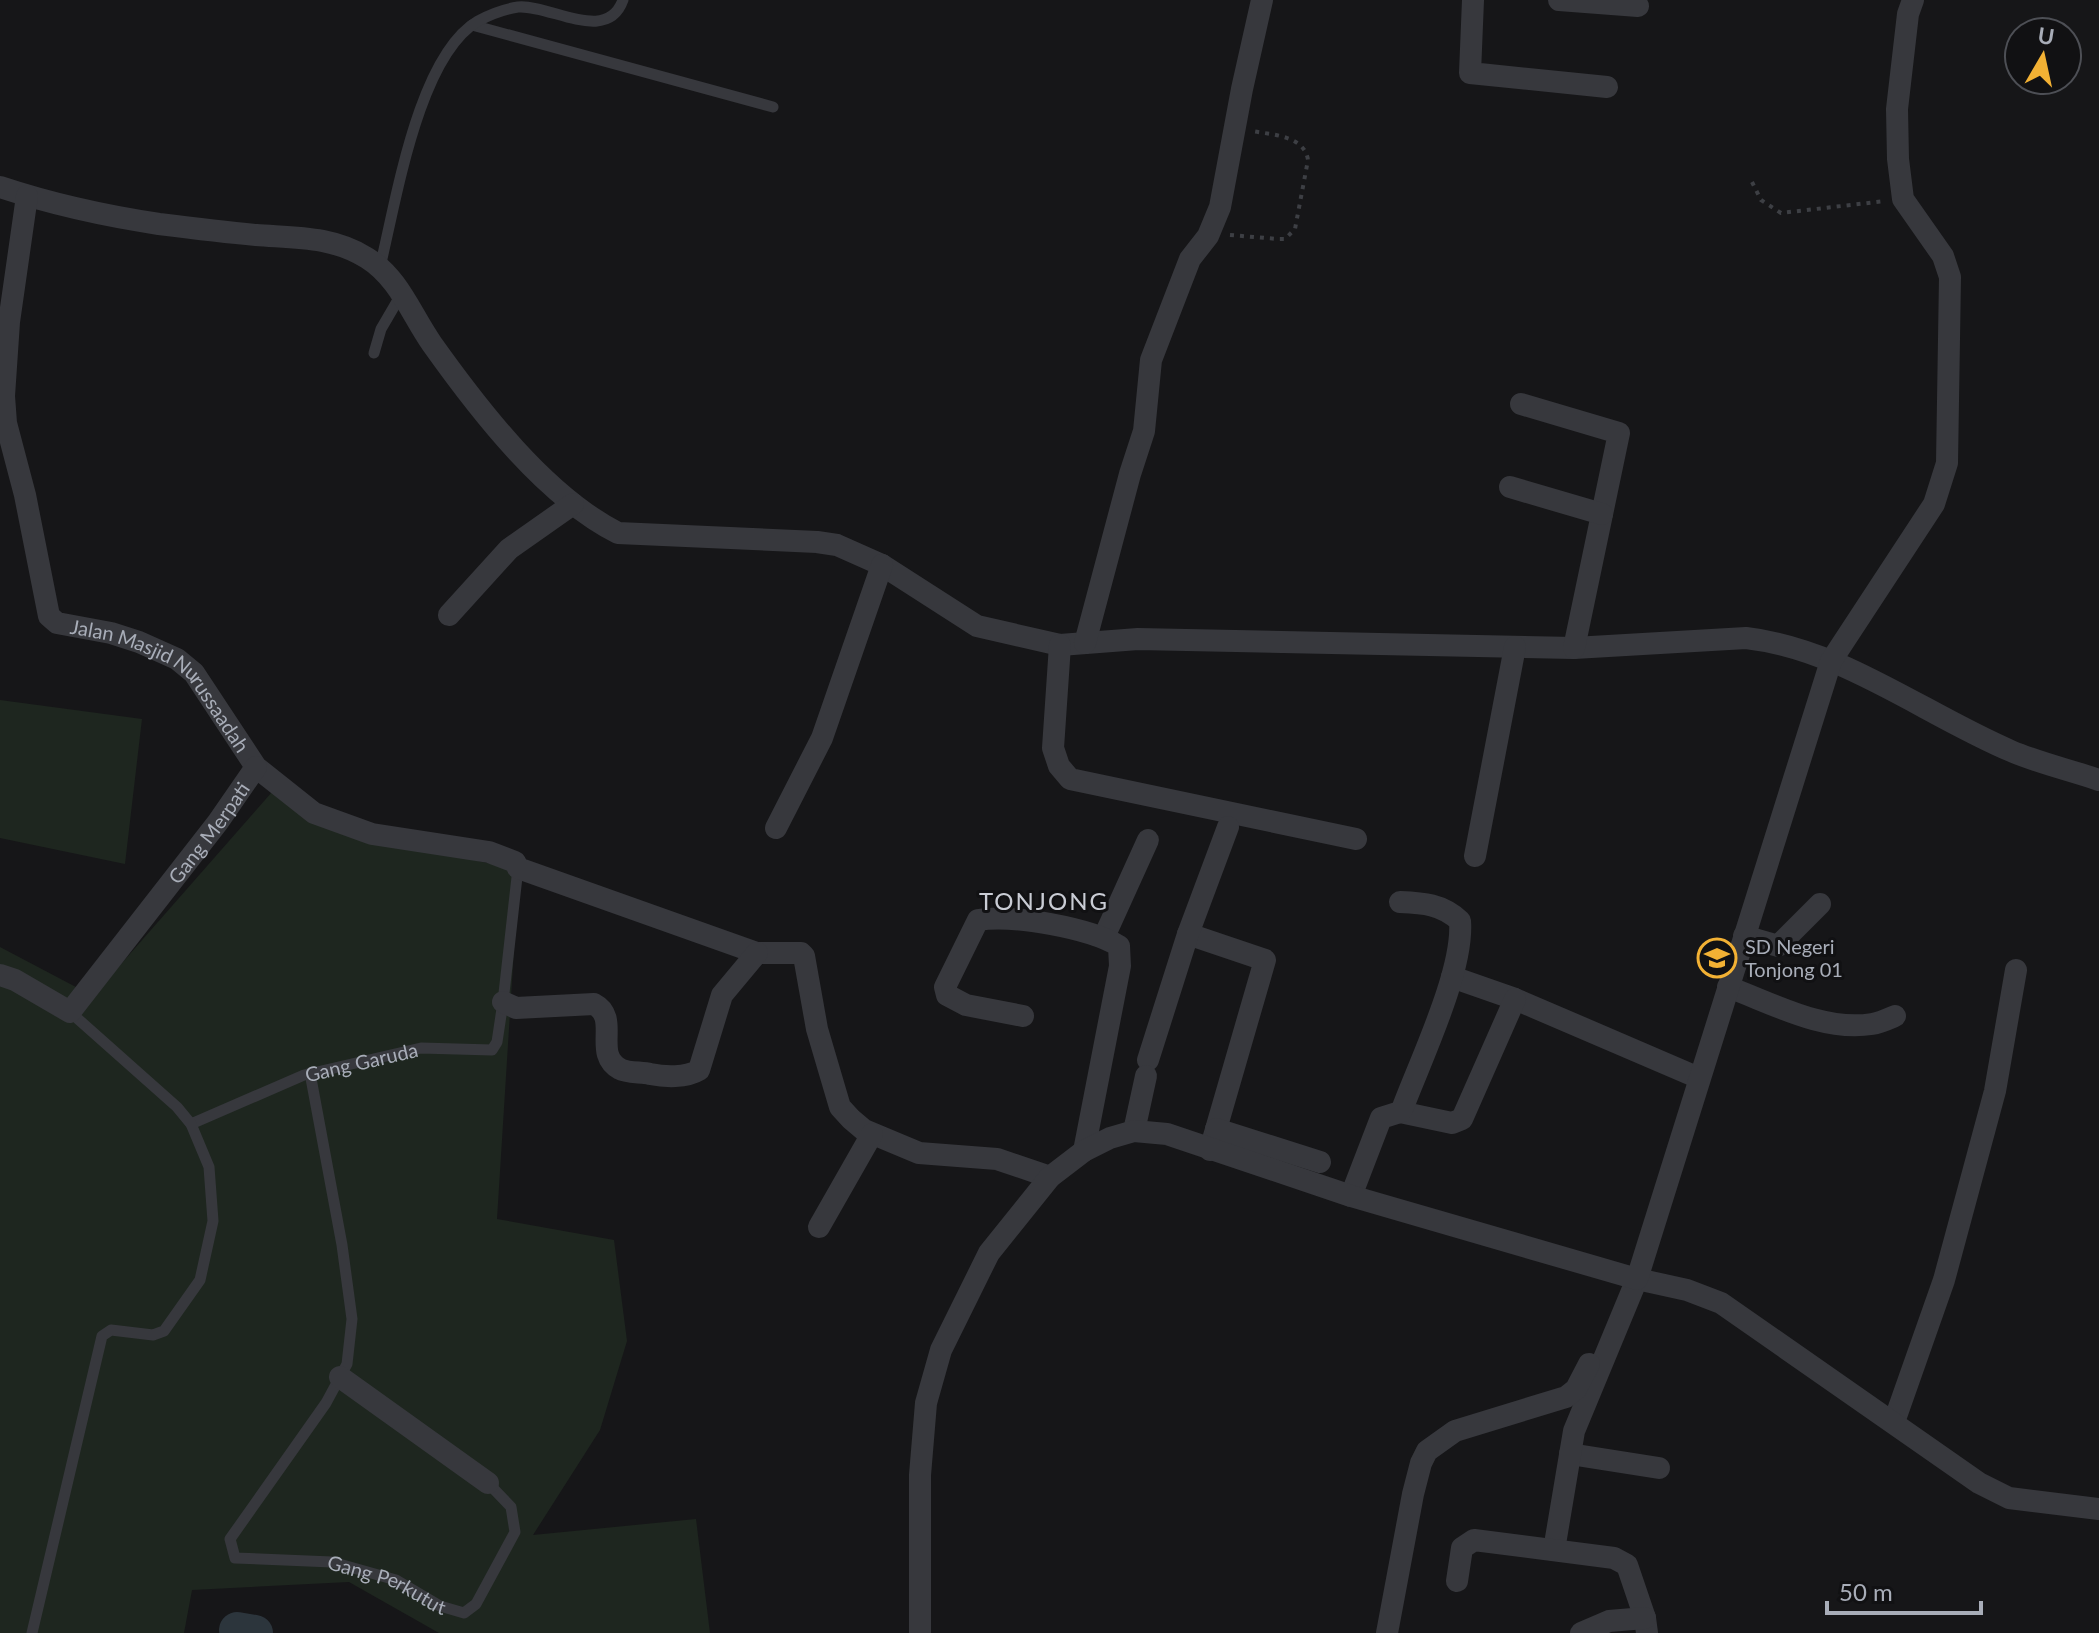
<svg xmlns="http://www.w3.org/2000/svg" width="2099" height="1633" font-family="Lato,sans-serif">
  <rect width="100%" height="100%" fill="#161618"/>
  <path fill="#1e261f" d="M0,700L142,719L125,864L0,838Z
    M272,792L419,848L519,870L497,1219L614,1240L627,1341L600,1430L533,1535L696,1519L710,1633H439L349,1582L192,1590L184,1633H0V947L93,996Z"/>
  <g fill="none" stroke-linecap="round" stroke-linejoin="round">
    <path stroke="#2c353c" stroke-width="36" d="M238,1633L237,1630L255,1633"/>
    <path stroke="#3d3f44" stroke-width="4" stroke-dasharray="4 6" stroke-linecap="butt" d="M1752,182L1761,200L1781,213L1885,201
      M1230,235L1278,239H1285L1295,229L1308,160C1304,135 1272,135 1252,131"/>
    <g stroke="#37383d" stroke-width="11">
      <path d="M472,25L773,107"/>
      <path d="M380,267C396,202 418,56 478,21C489,15 505,9 518,7C550,4 607,45 623,0"/>
      <path d="M374,353L381,329L402,293"/>
      <path id="s1" d="M310,1073L342,1245L352,1319L347,1364L326,1403L230,1539L235,1558L332,1562L396,1580L440,1606L464,1613L476,1604L515,1532L511,1507L488,1483"/>
      <path id="s2" d="M191,1124L304,1075L421,1048L492,1050L497,1042L503,1002L518,868"/>
      <path d="M32,1633L102,1336L111,1330L153,1335L164,1331L200,1280L213,1221L209,1167L191,1124L177,1107L70,1012"/>
    </g>
    <g stroke="#37383d" stroke-width="22">
      <path d="M1473,0L1470,73L1607,87"/>
      <path d="M1559,0L1638,6"/>
      <path d="M0,187C51,204 106,216 159,224C191,228 224,232 256,235C295,238 332,236 367,258C399,278 411,314 432,344C479,410 545,496 618,533L817,542L837,545L882,565L977,626L1060,645L1138,639L1574,648L1746,638C1842,649 1924,714 2011,751C2039,763 2070,770 2099,780"/>
      <path id="s3" d="M27,196L9,322L4,396L6,423L25,495L49,616L57,623L111,633L139,642L177,659L194,673L256,767L314,813L372,834L489,852L515,862L518,868L757,953H801L804,956L817,1029L840,1107L851,1119L864,1130L919,1153L997,1159L1050,1177"/>
      <path d="M1521,404L1619,433L1574,648"/>
      <path d="M1510,487L1602,514"/>
      <path d="M449,615L509,549L573,504"/>
      <path d="M1085,643L1130,474L1144,431L1151,360L1190,259L1208,236L1220,207L1242,89L1262,0"/>
      <path d="M1060,645L1053,748L1059,766L1070,779L1356,839"/>
      <path d="M776,828L822,738L882,565"/>
      <path d="M1475,856L1515,647"/>
      <path d="M1188,934L1265,960L1210,1150"/>
      <path d="M1744,936L1778,946L1820,904"/>
      <path d="M1104,937L1148,840"/>
      <path id="s4" d="M0,975L15,980L70,1012L218,822L256,767"/>
      <path d="M1452,977L1515,999L1699,1078"/>
      <path d="M1728,987C1772,1003 1823,1032 1872,1024C1879,1023 1888,1019 1895,1016"/>
      <path d="M503,1002L516,1008L594,1004C621,1018 592,1054 620,1069C627,1073 642,1072 650,1074C665,1077 686,1078 699,1070L722,995L757,953"/>
      <path d="M1023,1016L966,1005L947,995L945,987L978,920C1012,914 1090,928 1119,946L1120,966L1084,1151"/>
      <path d="M1148,1060L1188,934L1228,827"/>
      <path d="M1400,1112L1452,1123L1462,1119L1515,999"/>
      <path d="M1216,1129L1320,1162"/>
      <path d="M1134,1131L1146,1076"/>
      <path d="M1351,1196L1381,1118L1400,1112L1403,1107C1421,1059 1464,970 1460,921C1442,904 1423,903 1400,902"/>
      <path d="M819,1227L872,1134"/>
      <path d="M340,1377L488,1483"/>
      <path d="M1894,1422L1944,1280L1995,1091L2016,970"/>
      <path d="M1570,1454L1659,1468"/>
      <path d="M1554,1550L1574,1431L1637,1279L1687,1290L1721,1303L1979,1483L2009,1498L2099,1509"/>
      <path d="M1457,1581L1462,1548L1474,1540L1614,1558L1627,1565L1645,1618L1647,1633"/>
      <path d="M920,1633V1475L926,1403L941,1350L989,1253L1050,1177L1084,1151L1110,1138L1134,1131L1167,1134L1351,1196L1637,1279L1831,661L1934,504L1947,463L1950,277L1943,256L1903,199L1898,159L1897,109L1908,14L1913,0"/>
      <path d="M1387,1633L1413,1494L1421,1463L1427,1451L1455,1431L1566,1397L1576,1389L1589,1364"/>
      <path d="M1581,1633L1609,1621L1645,1618"/>
    </g>
  </g>
  <defs>
    <symbol id="school-ring" viewBox="-11 -11 22 22"><circle r="9.5" fill="#111113" stroke="#f2b134" stroke-width="1.5"/><path d="M0-5L7-2L0 1L-7-2ZM-4 1L0 2.5L4 1V4Q0 6-4 4Z" fill="#f2b134"/></symbol>
  </defs>
  <g fill-rule="evenodd">
    <use href="#school-ring" x="1695" y="936" width="44" height="44"/>
  </g>
  <g text-anchor="middle" dominant-baseline="central" stroke-width="6" stroke-linejoin="round" paint-order="stroke">
    <g font-size="20" fill="#a8adb8" stroke="#111113">
      <text stroke="none"><textPath href="#s3" startOffset="564">Jalan Masjid Nurussaadah</textPath></text>
      <text stroke="none"><textPath href="#s4" startOffset="306">Gang Merpati</textPath></text>
      <text stroke="none"><textPath href="#s2" startOffset="182">Gang Garuda</textPath></text>
      <text stroke="none"><textPath href="#s1" startOffset="682">Gang Perkutut</textPath></text>
    </g>
    <g font-size="20" fill="#a8adb8" stroke="#111113" text-anchor="start">
      <text x="1745" y="946">SD Negeri<tspan x="1745" dy="23">Tonjong 01</tspan></text>
    </g>
    <g font-size="24" letter-spacing="2" fill="#c9ccd4" stroke="#111113">
      <text x="1044" y="900">TONJONG</text>
    </g>
  </g>
  <g transform="translate(2043 56) rotate(9)"><circle r="38" fill="#111113" stroke="#4d4f55" stroke-width="2"/>
  <path d="M0-6L14 30L0 20L-14 30Z" fill="#f2b134"/>
  <text y="-12" font-size="22" font-weight="bold" text-anchor="middle" fill="#a8adb8">U</text>
  </g>
  <path d="M1827 1601v12h154v-12" fill="none" stroke="#a8adb8" stroke-width="4"/>
  <text x="1839" y="1601" font-size="24" fill="#a8adb8" stroke="#111113" stroke-width="6" paint-order="stroke">50 m</text>
</svg>
